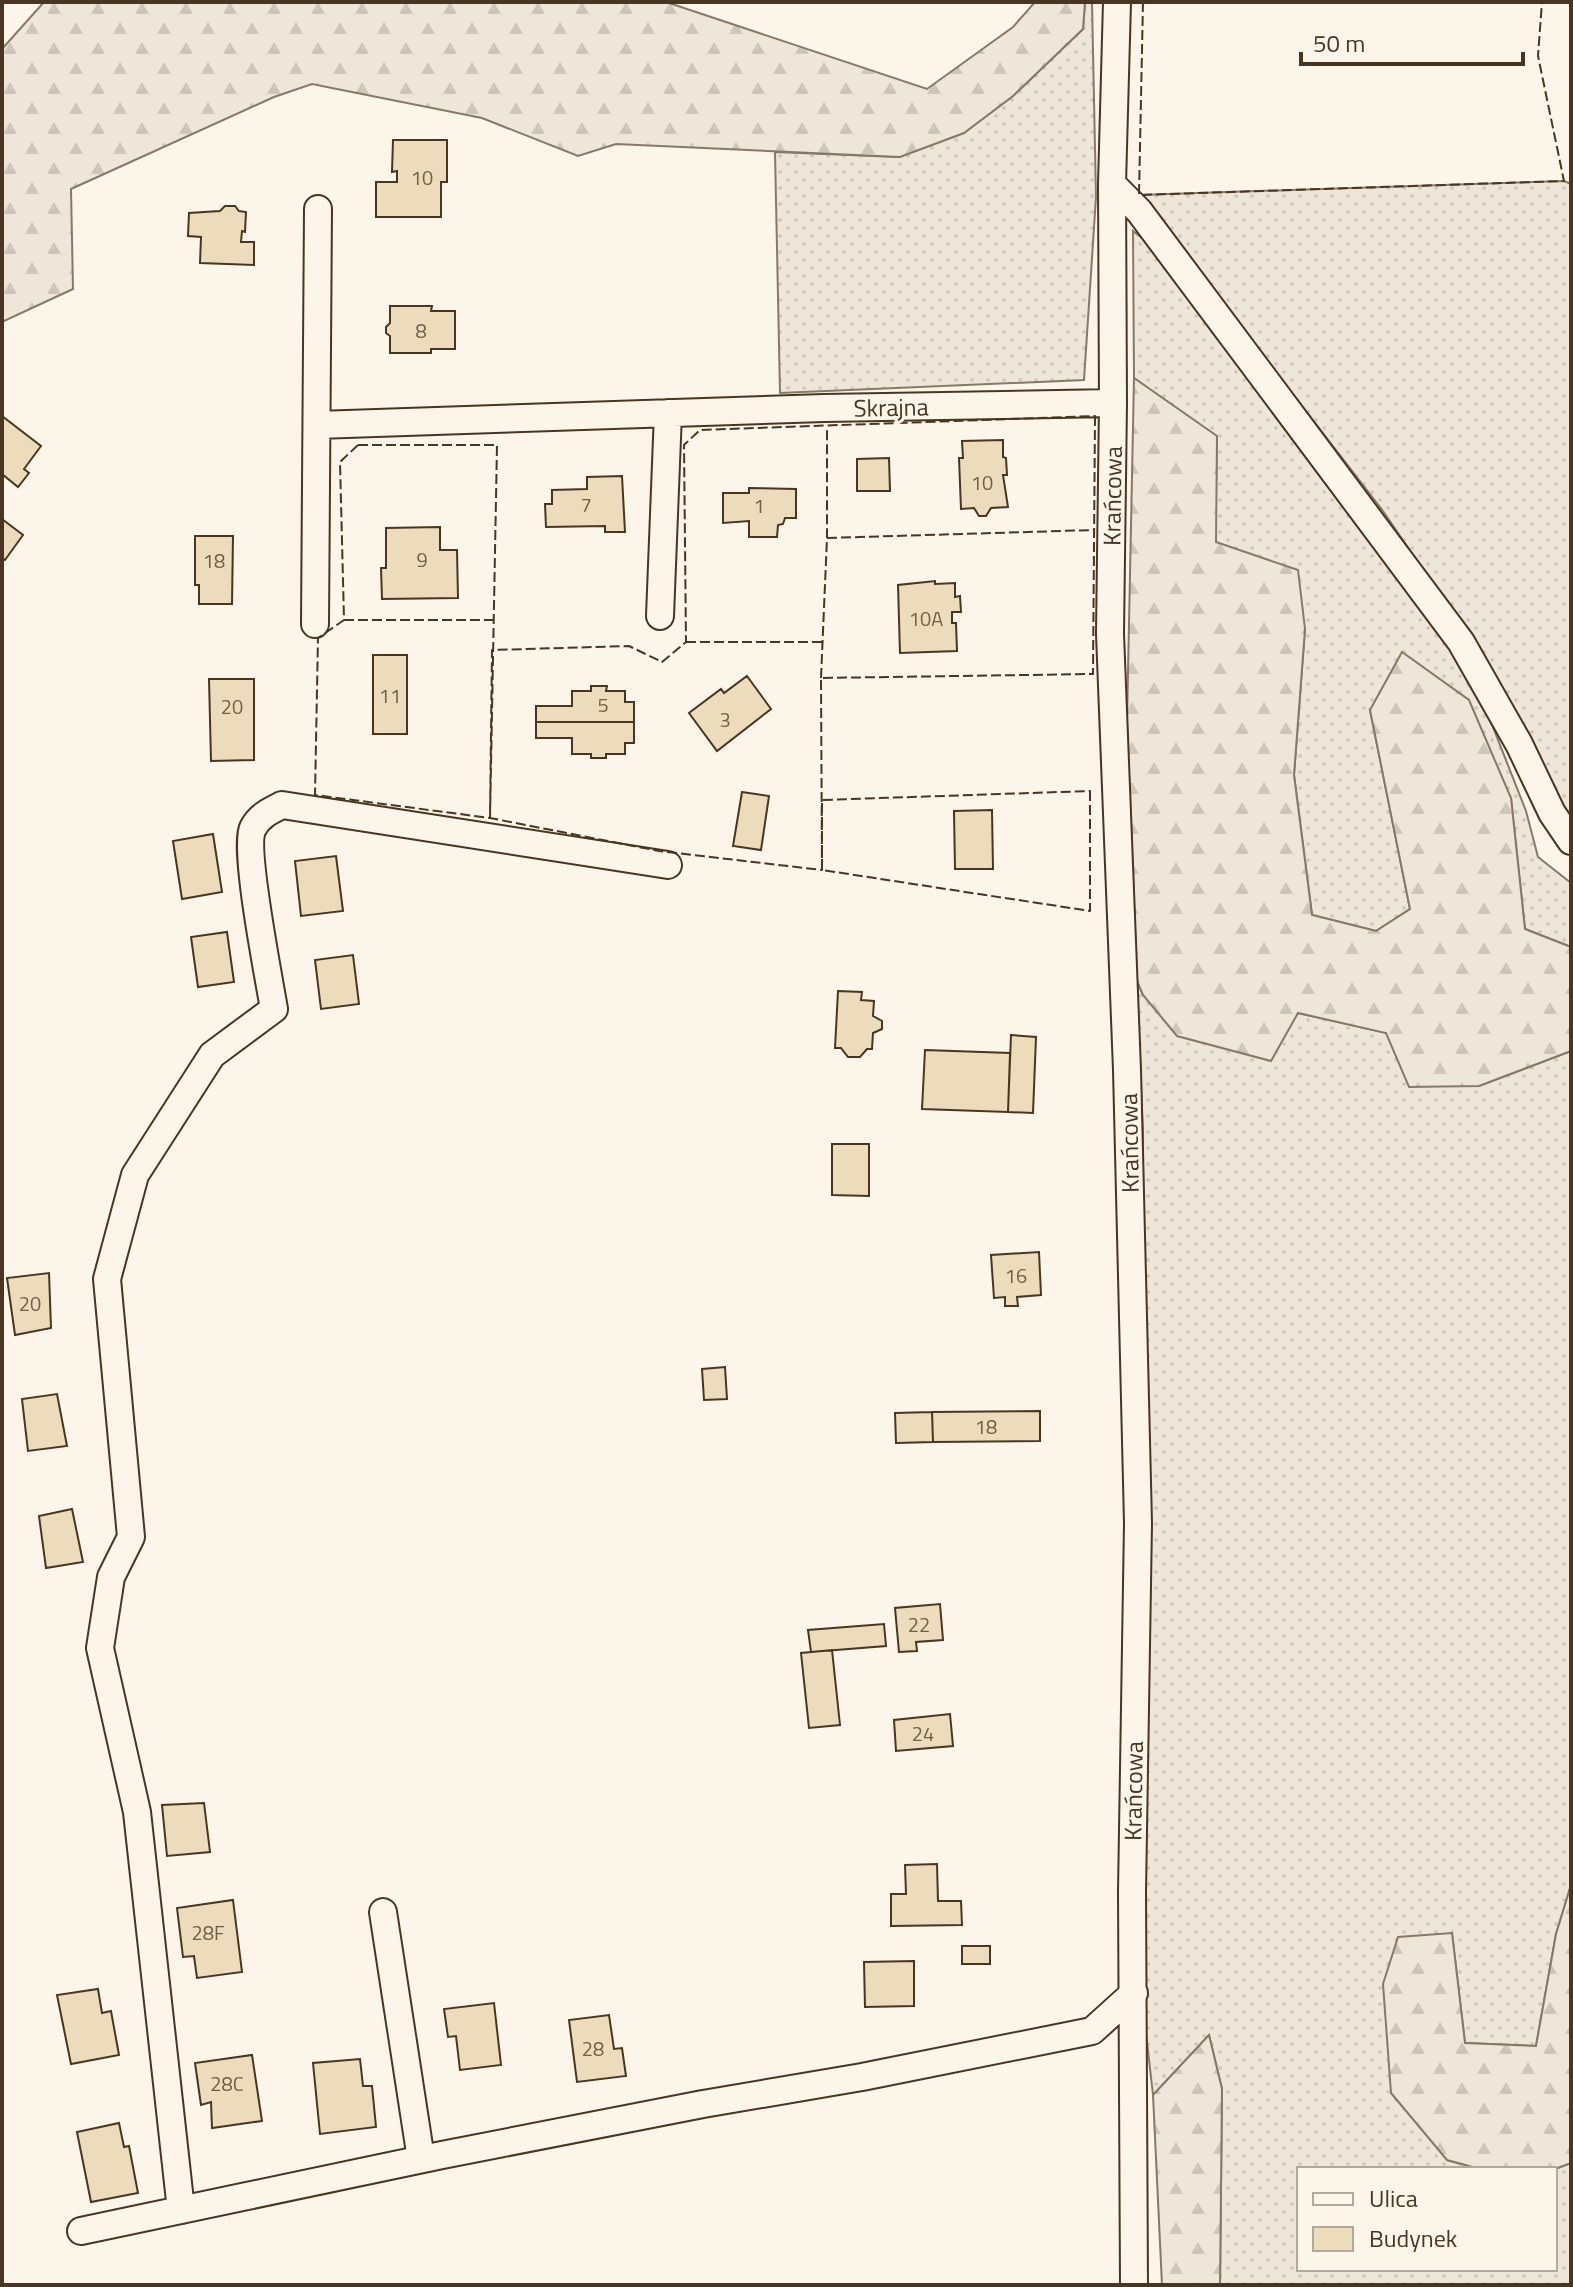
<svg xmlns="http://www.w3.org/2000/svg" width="1573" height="2287" font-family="'Titillium Web',sans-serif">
  <defs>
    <pattern id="grass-dots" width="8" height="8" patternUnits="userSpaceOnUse" patternTransform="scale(2)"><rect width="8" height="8" fill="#ede6d9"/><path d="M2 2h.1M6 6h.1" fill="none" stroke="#cdc6ba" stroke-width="1.8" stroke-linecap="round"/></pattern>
    <pattern id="forest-firs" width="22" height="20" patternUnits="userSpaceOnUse" patternTransform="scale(2)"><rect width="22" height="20" fill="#ede6d9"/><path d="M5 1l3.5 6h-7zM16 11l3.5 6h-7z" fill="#cdc6ba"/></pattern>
  </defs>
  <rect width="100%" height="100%" fill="#fbf6e9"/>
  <path fill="url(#grass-dots)" stroke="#887966" stroke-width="2" d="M1085,2H1092L1096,197L1084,380L780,393L775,152L899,157L963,133L1013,96L1083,29Z
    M1564,181L1571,184V826L1478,650L1383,511L1139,195Z
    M1133,231L1153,247L1443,635L1489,717L1526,811L1538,857L1571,883V947L1525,929L1511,798L1370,710L1410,909L1376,931L1312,915L1294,775L1305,629L1215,542L1217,437L1134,378Z
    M1137,981L1143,995L1298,1013L1387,1033L1479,1086L1571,1051V1885L1556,1934L1536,2046L1465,2043L1452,1933L1447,2160L1480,2169H1299V2269H1555V2169L1571,2163V2285H1220L1222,2089L1209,2035L1153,2095L1145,2024L1143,1133Z"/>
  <path fill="url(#forest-firs)" stroke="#887966" stroke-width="2" d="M44,2H666L927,89L1013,27L1035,2H1085L1083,29L1013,96L964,133L900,157L616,144L578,156L482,118L312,84L274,97L71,189L73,289L2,322V49Z
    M1134,378L1217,436L1216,542L1298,570L1305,629L1294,775L1312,915L1376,931L1410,909L1370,710L1402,652L1469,700L1511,798L1525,929L1571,947V1051L1479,1086L1409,1087L1386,1033L1298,1013L1271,1061L1177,1036L1143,995L1137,981L1127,722Z
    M1571,1885V2163L1555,2169H1480L1447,2160L1391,2093L1383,1984L1398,1937L1452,1933L1465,2043L1536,2046L1556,1934Z
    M1209,2035L1222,2089L1220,2285H1162L1153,2095Z"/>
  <path fill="#ecdcbc" stroke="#4a3520" stroke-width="2" d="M393,140H447V182H441V217H376V182H397V171L392,172Z
    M225,206H235L239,211L246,212L245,232L242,231L241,242H254V265L200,263L201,237L188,236L189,213L220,211Z
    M390,306H432L431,311H455V349H431V353H390V336L386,333V327L390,323Z
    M2,416L41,446L24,469L29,473L18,487L2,474Z
    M1003,440V457L1006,458L1007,475H1003L1008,507L991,508L986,516H979L974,508L961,509L959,458H963L962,441Z
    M889,458L890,491H857V459Z
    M622,476L625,532H605V526L546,527L545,504H552V490L587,489V477Z
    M749,488L796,489V518H785L783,524L778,525L777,537H749V521L723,523V493H749Z
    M2,519L23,535L5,560L2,558Z
    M440,527V550H457L458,598L382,599L381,568H386V528Z
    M195,536H233L232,604H199V585H195Z
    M935,581V584L955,583V597L960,596L961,612H952V623H956L957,651L900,653L898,585Z
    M373,655H407V734H373Z
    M747,676L771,709L717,751L689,713L721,689L724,693Z
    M209,679H254V760L211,761Z
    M591,686H607L606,691H625V702H634V722H536V706H572V691H591Z
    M536,722H634V743H625V754H606V758H591V754H572V738H536Z
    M742,792L769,796L761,850L733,846Z
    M992,810L993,869H955L954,811Z
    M213,834L222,892L182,899L173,841Z
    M336,856L343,911L301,916L295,861Z
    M227,932L234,982L198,987L191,937Z
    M353,955L359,1004L321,1009L315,960Z
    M838,991L862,992L861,1000L874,1001L873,1016L882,1021V1029L873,1033L872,1049H867L860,1057H848L841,1048H835Z
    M1011,1035L1036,1037L1033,1113L1008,1112Z
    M925,1050L1010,1053L1008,1112L922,1109Z
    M832,1144H869V1196L832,1195Z
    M1039,1252L1041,1295L1017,1297L1018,1306H1005V1297L994,1298L991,1255Z
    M49,1273L51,1328L15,1335L7,1278Z
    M725,1367L727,1399L704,1400L702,1369Z
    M57,1394L67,1446L28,1451L22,1399Z
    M1040,1411V1441L933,1442L932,1412Z
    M932,1412L933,1442L896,1443L895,1413Z
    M72,1509L83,1562L46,1568L39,1516Z
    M940,1604L943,1640L916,1642L917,1651L899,1652L895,1608Z
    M884,1624L886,1646L811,1652L808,1630Z
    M832,1650L840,1725L809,1728L801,1653Z
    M950,1714L953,1746L896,1751L894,1720Z
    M204,1803L210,1852L167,1856L162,1805Z
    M937,1864L938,1901H961L962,1925L891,1926V1894H906L905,1865Z
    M233,1900L242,1972L197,1978L194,1956L183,1957L177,1908Z
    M962,1946H990V1964H962Z
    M914,1961V2006L865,2007L864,1962Z
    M98,1989L102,2013L111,2011L119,2055L71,2064L57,1995Z
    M494,2003L501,2065L460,2070L456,2036L448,2037L444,2009Z
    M609,2015L614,2049L622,2048L626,2076L577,2082L569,2020Z
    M252,2055L262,2121L212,2128L211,2102L201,2105L195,2063Z
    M360,2059L363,2086H372L376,2127L320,2134L313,2063Z
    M119,2123L124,2147L129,2146L138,2193L91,2202L77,2132Z"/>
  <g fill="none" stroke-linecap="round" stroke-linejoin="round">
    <defs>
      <path id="street" d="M1117,2L1112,184L1113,403L1110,634L1127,1070L1138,1523L1132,1892L1134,2285
        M1112,184L1139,211L1461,642L1519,744L1552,813L1571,841
        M317,425L824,408L1113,403
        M660,616L668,413
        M315,624L318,209
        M383,1912L421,2159
        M181,2210L137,1812L100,1648L111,1577L131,1537L107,1279L135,1175L212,1055L274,1009C269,979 243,847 253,828C259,816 270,811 282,805L668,865
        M81,2231L442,2155L703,2104L862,2077L1092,2031L1134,1993"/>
    </defs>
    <use href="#street" stroke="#4a3520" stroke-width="30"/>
    <use href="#street" stroke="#fbf6e9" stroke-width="26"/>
    <path stroke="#4a3520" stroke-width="2" stroke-dasharray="10 4" stroke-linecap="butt" d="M1143,2L1139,195L1564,181L1538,56L1542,2
      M1095,416L1093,674L821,678L822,870L659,851L490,818L492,650L629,646L662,662L686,642L684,445L700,430Z
      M358,445H497L490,818L315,795L318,638L344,620L340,462Z
      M827,538L1094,530
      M344,620H493
      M686,642H823
      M821,678L827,538V427
      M1090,791V911L822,870V800Z"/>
  </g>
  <g text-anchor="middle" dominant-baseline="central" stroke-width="6" stroke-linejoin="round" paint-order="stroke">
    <g font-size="20" fill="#725f47">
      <text x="422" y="177">10</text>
      <text x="421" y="330">8</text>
      <text x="982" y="482">10</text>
      <text x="586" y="504">7</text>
      <text x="759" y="505">1</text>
      <text x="422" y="559">9</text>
      <text x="214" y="560">18</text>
      <text x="926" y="618">10A</text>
      <text x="390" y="695">11</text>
      <text x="603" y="704">5</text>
      <text x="232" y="706">20</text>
      <text x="725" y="719">3</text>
      <text x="1016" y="1275">16</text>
      <text x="30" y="1303">20</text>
      <text x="986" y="1426">18</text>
      <text x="919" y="1624">22</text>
      <text x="923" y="1733">24</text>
      <text x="208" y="1932">28F</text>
      <text x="593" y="2048">28</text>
      <text x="227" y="2083">28C</text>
    </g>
    <g font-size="24" fill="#4a3520" stroke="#fbf6e9">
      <text transform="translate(891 407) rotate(-1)">Skrajna</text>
      <text transform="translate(1112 496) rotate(-89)">Krańcowa</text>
      <text transform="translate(1129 1143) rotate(-91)">Krańcowa</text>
      <text transform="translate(1133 1791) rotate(-89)">Krańcowa</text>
    </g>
  </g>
  <rect width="1573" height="2287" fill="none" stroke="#4a3520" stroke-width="8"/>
  <rect x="1297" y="2167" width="260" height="104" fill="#fbf6e9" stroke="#b4a999" stroke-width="2"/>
  <rect x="1313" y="2193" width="40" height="12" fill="#fbf6e9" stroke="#b4a999" stroke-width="2"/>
  <text x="1369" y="2207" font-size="24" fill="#4a3520">Ulica</text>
  <rect x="1313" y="2227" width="40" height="24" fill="#ecdcbc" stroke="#b4a999" stroke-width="2"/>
  <text x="1369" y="2247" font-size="24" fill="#4a3520">Budynek</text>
  <path d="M1301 52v12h222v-12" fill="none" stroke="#4a3520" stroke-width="4"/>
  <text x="1313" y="52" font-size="24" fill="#4a3520" stroke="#fbf6e9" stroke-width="6" paint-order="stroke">50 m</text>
</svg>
